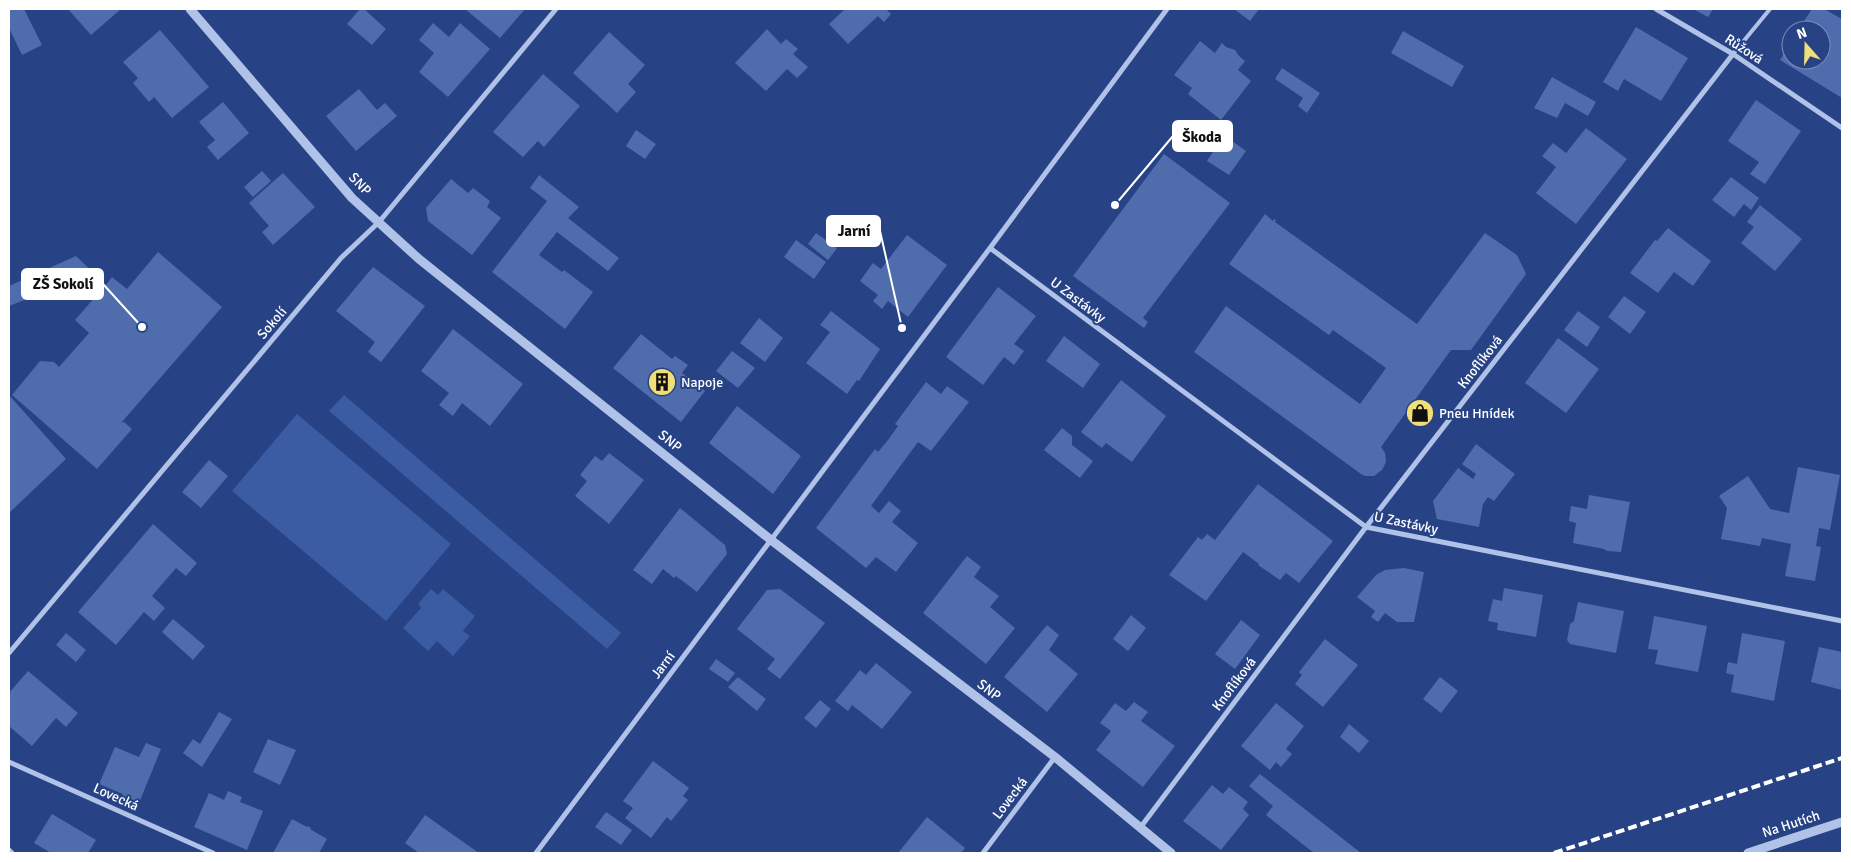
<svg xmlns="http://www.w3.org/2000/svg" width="1851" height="862" font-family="Signika,sans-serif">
  <rect width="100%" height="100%" fill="#274386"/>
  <path fill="#3b5ba2" d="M344,395L621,633L607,649L329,411Z
    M297,414L451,544L386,621L232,491Z
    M431,589L438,595L443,589L475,616L463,631L470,636L453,656L437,641L428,651L403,628L421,608L418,604Z"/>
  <path fill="#4f6cad" d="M9,9H24L42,45L22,55L9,28Z
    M68,9H121L91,35Z
    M360,9H364L386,29L372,45L347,24Z
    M465,9H525L500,38Z
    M845,9H886L891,14L884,22L878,16L848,44L829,24Z
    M1234,9H1259L1250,21Z
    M1693,9H1713L1708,17Z
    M1812,9H1824L1842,19V98L1780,60L1791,41V60H1821V30H1798Z
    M433,23L449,37L460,23L490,49L448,97L419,72L434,53L419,40Z
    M1636,27L1688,58L1661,101L1624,79L1618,91L1603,82Z
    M767,29L781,44L786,39L798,49L793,54L808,67L797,78L787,69L766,91L735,63Z
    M160,30L209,87L172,118L154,97L149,102L133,83L138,78L123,62Z
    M1403,31L1464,66L1452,87L1391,53Z
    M609,32L645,65L628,84L636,92L617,113L573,73Z
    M1200,41L1215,53L1222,43L1226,47L1235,50L1239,56L1245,61L1238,70L1251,81L1221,120L1188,94L1192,88L1174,75Z
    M1282,68L1320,93L1307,113L1298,106L1303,98L1275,79Z
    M543,74L580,106L544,147L538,141L523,157L493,132Z
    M1552,77L1596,102L1588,116L1565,103L1557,118L1534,108Z
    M359,89L377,110L385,103L397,116L356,151L326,116Z
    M1756,100L1801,131L1765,184L1750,174L1759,162L1728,141Z
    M223,102L249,133L218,160L207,147L215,140L199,122Z
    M1586,128L1627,159L1576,224L1536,193L1556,167L1542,156L1553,143L1566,153Z
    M636,130L656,144L645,159L626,146Z
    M1224,135L1246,151L1229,175L1207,161Z
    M1164,154L1230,203L1143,318L1148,322L1144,328L1073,276Z
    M262,171L271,181L253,197L244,187Z
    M283,173L315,207L273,245L262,232L269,226L249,203Z
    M539,175L579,207L568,218L619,258L608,271L557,232L539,255L562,272L564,270L593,292L565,329L492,272L547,201L530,188Z
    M1731,177L1759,198L1751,210L1744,204L1734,217L1712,200Z
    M451,179L468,193L473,188L490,201L487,207L501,218L472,255L428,221L426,208Z
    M1760,205L1802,239L1775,271L1741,243L1754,227L1747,222Z
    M1265,214L1273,221L1274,219L1276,220L1275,222L1417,324L1485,233L1517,255L1526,274L1471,350H1451L1381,447L1385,453L1386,462L1382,470L1374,476H1365L1361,474L1194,352L1226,306L1360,404L1386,368L1333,330L1329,335L1229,264Z
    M1668,228L1711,261L1693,286L1674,272L1658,293L1630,273L1655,240L1657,241Z
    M816,233L837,248L828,260L808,244Z
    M907,235L947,265L908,317L888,301L882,309L873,301L878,295L860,281L873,263L881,269Z
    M796,240L826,262L814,279L784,257Z
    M158,252L222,307L121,423L124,422L132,429L97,469L12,395L40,361L54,362L59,367L89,333L75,320L96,296L78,279L9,306V286L76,256L106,285L112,277L127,289Z
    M373,267L425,306L381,362L368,352L375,342L336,311Z
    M998,287L1036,316L1014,344L1024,351L1014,365L1004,357L983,385L946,357Z
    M1624,296L1646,312L1630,334L1608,317Z
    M831,311L880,349L859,381L857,380L847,394L806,363L830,332L820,325Z
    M1578,311L1600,327L1587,347L1564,330Z
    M759,318L783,338L765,362L740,343Z
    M453,329L523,384L490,426L462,403L453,416L439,405L449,393L421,371Z
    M641,334L672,359L675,356L688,365L682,373L705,391L681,422L613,368Z
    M1064,336L1100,364L1083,388L1046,361Z
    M1558,338L1599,369L1566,413L1525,383Z
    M732,351L755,368L738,388L716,371Z
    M1121,380L1166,416L1132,462L1106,443L1102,448L1081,432Z
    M926,382L941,394L947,386L969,402L931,451L918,442L871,506L879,513L889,501L901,511L892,522L918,543L896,572L876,557L866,568L816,528L875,449L878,452L888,440L898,426L895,424Z
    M9,395L66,459L9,513Z
    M737,406L801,456L773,494L709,443Z
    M1062,428L1072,436V445L1093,461L1080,478L1044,450Z
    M1476,444L1515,474L1494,501L1488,497L1483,504L1479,527L1437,519L1433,501L1458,468L1473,479L1476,474L1462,464Z
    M609,453L644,480L609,524L575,496L587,481L580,475L595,456L602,461Z
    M209,460L228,476L201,508L182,492Z
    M1798,467L1840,475L1830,530L1819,528L1816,546L1821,547L1815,581L1785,576L1791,544L1762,538L1760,546L1721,539L1727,508L1719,496L1748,476L1770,509L1789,513Z
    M1258,484L1333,541L1299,583L1286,573L1280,580L1258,565L1259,564L1243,552L1206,601L1169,575L1198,537L1202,540L1207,534L1215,540Z
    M1589,495L1630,502L1621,552L1607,551L1604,549L1573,543L1576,523L1569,521L1571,506L1587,509Z
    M680,508L725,545L727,554L697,592L676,576L674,578L663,569L652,584L633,570Z
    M153,524L197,563L186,576L176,568L152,596L165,608L154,621L144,612L116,645L78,612Z
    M967,556L981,567L974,577L999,596L990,607L1015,628L986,664L923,613Z
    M1404,568L1424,572L1414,622H1397L1385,613L1378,622L1371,617L1375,611L1357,597L1376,575L1385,570Z
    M1504,588L1543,595L1536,637L1497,630L1498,623L1488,621L1493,599L1502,601Z
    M780,589L825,623L780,679L767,669L775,659L737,629L767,590Z
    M1578,602L1624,611L1616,653L1570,644L1567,640L1570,624L1574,621Z
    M1131,615L1146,628L1128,651L1113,639Z
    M1654,616L1707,626L1698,672L1655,664L1658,650L1648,649Z
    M173,619L205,646L193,660L162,632Z
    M1241,620L1260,635L1235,669L1215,654Z
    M1047,625L1059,635L1049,650L1078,674L1047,712L1004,677Z
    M66,633L86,650L76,662L56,645Z
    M1742,633L1785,641L1774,701L1731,692L1734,675L1726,673L1728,662L1737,664Z
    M1325,639L1358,665L1323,707L1295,684L1302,675L1299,672Z
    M1819,647L1842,652V690L1811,682Z
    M716,659L735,673L728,682L709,669Z
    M876,663L912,692L882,729L852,705L848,711L835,701L860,670L866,675Z
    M28,671L78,713L66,727L56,718L32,746L9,726V693Z
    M738,677L766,699L757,711L728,687Z
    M1440,677L1458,691L1441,713L1423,699Z
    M820,700L831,709L816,728L804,718Z
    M1134,702L1148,712L1141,721L1175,746L1143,787L1096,750L1111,731L1100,723L1115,703L1126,711Z
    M1276,703L1304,726L1286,749L1292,754L1281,767L1276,762L1270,770L1241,746Z
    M219,712L232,719L202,767L183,753L193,739L200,744Z
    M1349,724L1369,741L1359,753L1340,737Z
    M268,739L296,750L280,785L253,772Z
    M146,743L161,749L139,803L122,796L123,794L99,784L115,747L139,757Z
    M653,761L689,788L683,796L688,800L671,821L667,817L651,838L625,818L633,808L623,801Z
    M1260,774L1283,792L1361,853H1315L1310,850L1266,815L1273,806L1249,786Z
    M1212,785L1223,794L1229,787L1248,802L1243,809L1249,815L1221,850L1183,821Z
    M228,791L242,797L240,802L263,811L247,850L194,827L209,793L224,800Z
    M606,812L632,830L621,845L595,827Z
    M52,814L96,840L88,853H51L34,843Z
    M425,815L479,853H419L405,843Z
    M927,817L965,848L961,853H898Z
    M292,819L307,827L308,826L311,828L310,829L327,839L319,853H273Z"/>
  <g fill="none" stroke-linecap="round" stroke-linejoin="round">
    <path stroke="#b1c2e8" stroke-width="4" d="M1733,54L1770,9"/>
    <path stroke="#b1c2e8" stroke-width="5" d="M1656,9L1733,54L1842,128
      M990,248L1366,527L1842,621
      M9,653L341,258L379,222L556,9
      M9,762L213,853
      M1140,828L1366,527L1733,54
      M9,850L12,853
      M536,853L990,248L1167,9
      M983,853L1055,757"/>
    <path stroke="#b1c2e8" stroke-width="9" d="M190,9L352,198L419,259L771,540L1055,757L1171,853
      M1748,853L1842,822"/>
    <path stroke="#fff" stroke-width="4" stroke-dasharray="9 4" stroke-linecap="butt" d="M1554,853L1842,758"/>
  </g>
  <defs>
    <symbol id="building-disc" viewBox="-11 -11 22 22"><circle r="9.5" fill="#f0de77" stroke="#274386"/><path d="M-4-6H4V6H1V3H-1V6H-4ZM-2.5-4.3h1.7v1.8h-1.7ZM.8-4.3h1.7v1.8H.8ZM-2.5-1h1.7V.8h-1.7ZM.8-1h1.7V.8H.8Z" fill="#111"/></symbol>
    <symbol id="shop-disc" viewBox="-11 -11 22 22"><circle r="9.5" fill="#f0de77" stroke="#274386"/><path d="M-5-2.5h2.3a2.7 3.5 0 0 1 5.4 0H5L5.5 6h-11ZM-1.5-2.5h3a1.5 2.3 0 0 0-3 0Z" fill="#111"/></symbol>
  </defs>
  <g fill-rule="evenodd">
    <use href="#building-disc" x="646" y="366" width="32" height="32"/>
    <use href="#shop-disc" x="1404" y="397" width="32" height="32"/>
  </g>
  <g text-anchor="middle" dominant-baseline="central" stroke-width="4" stroke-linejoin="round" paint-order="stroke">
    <g font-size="14" fill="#fff" stroke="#274386">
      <text transform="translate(1744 49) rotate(33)">Růžová</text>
      <text transform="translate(360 184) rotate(46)">SNP</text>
      <text transform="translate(1078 300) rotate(37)">U Zastávky</text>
      <text transform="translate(272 323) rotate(-50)">Sokolí</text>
      <text transform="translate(1480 362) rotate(-52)">Knoflíková</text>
      <text transform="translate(670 441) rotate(39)">SNP</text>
      <text transform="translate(1406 523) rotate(12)">U Zastávky</text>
      <text transform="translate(663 665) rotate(-53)">Jarní</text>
      <text transform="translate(1234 684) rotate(-53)">Knoflíková</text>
      <text transform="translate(989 690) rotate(37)">SNP</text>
      <text transform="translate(116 797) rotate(24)">Lovecká</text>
      <text transform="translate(1010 798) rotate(-53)">Lovecká</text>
      <text transform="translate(1791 824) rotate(-18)">Na Hutích</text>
    </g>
    <g font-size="14" fill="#fff" stroke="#274386" text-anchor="start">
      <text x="681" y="382">Napoje</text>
      <text x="1439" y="413">Pneu Hnídek</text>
    </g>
  </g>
  <path fill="none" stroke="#fff" stroke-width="2" d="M1115 205L1173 136M902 328L880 231M142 327L103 284"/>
  <g fill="#fff" stroke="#274386" stroke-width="2">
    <circle cx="1115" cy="205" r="5"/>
    <circle cx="902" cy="328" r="5"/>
    <circle cx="142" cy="327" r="5"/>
  </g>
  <g fill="#fff" stroke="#fff" stroke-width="2">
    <rect x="1173" y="121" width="59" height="30" rx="5"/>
    <rect x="827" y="216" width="53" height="30" rx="5"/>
    <rect x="22" y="269" width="81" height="30" rx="5"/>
  </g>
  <g font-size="15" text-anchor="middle" font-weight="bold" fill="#111">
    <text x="1202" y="142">Škoda</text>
    <text x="854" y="236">Jarní</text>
    <text x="63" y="289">ZŠ Sokolí</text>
  </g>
  <rect width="1851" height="862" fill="none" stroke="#ffffff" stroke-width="20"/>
  <g transform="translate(1806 45) rotate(340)"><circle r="24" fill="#274386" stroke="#7d8eb6"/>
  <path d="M0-4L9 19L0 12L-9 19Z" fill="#f0de77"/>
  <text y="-8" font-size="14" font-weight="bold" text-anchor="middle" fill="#ffffff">N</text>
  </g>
</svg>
